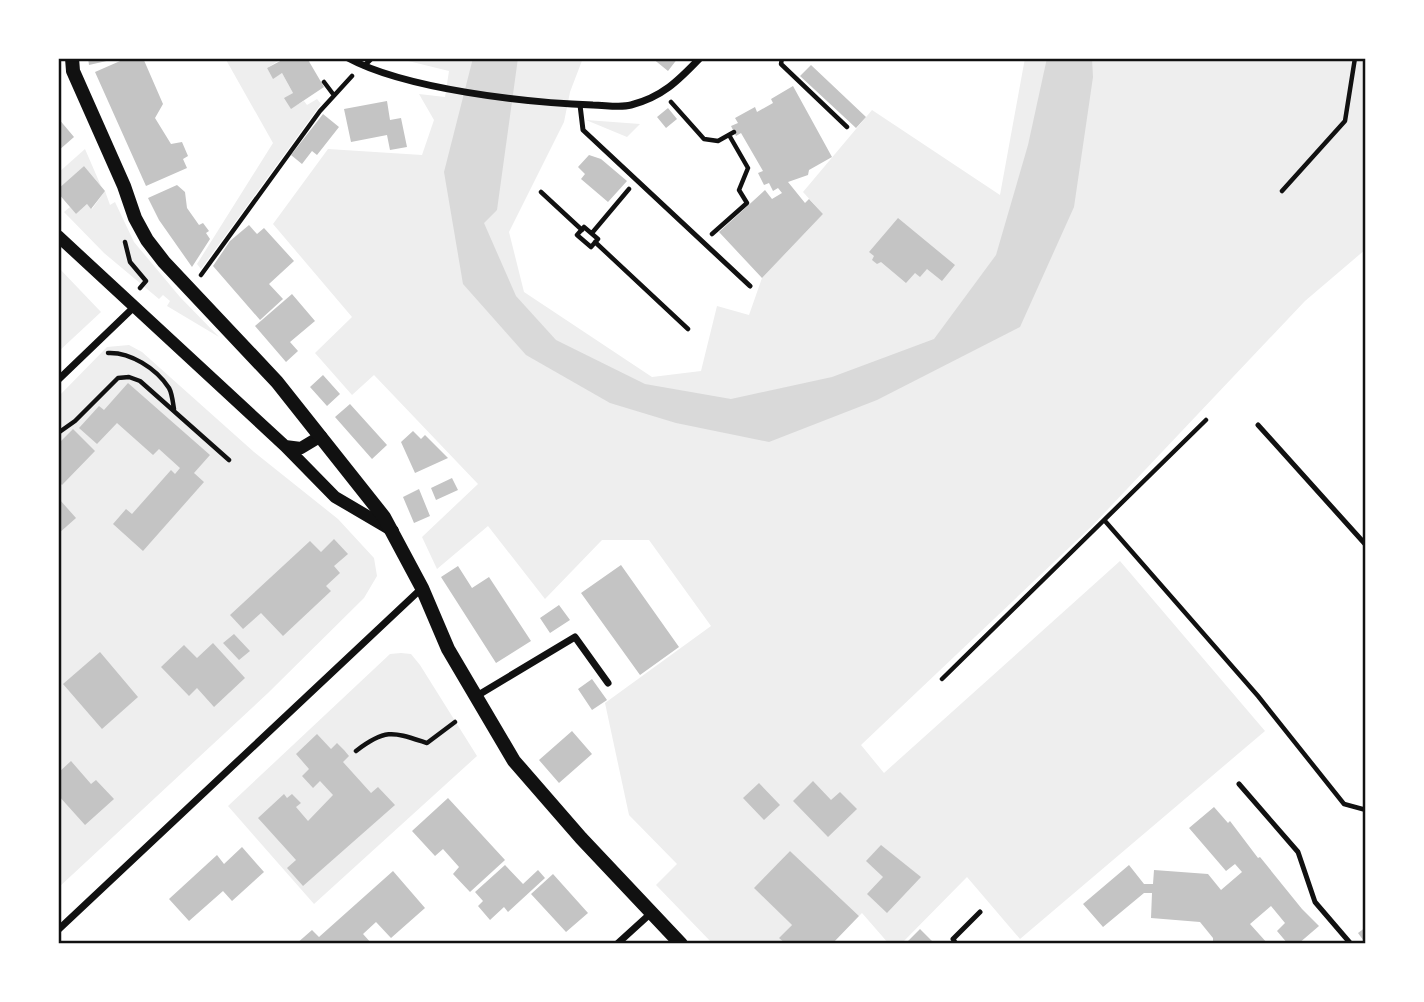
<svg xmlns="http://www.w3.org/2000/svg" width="1424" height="1002" font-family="Roboto,sans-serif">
  <rect width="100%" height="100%" fill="#fff"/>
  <path fill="#eee" d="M225,58H276L278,61L267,68L273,78L282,73L293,93L285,98L291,108L304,101L307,105L317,99L321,104L201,269L197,264L273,143Z
    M396,58H583L570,92L564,122L509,232L524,292L652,377L701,371L717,306L749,315L762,278L823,214L803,192L872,110L1000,195L1025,58H1366V249L1305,301L1092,526L861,745L884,773L1120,561L1265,731L1020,939L967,877L901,944H889L862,913L859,916L790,851L755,888L792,925L780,938L786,944H713L656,885L677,864L629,815L605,703L711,626L649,540H602L545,599L488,526L437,569L422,537L478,484L374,375L352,395L315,353L352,317L273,224L328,149L422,155L434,120L419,94L445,97L449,71Z
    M586,120L640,124L627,137Z
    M85,149L101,186L84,166L58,189V173Z
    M105,191L110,205L115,202L134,242L180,297L219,337L167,306L170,301L163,295L159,299L104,253L64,212L70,207L76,214L87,204L92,209Z
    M58,267L101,312L58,352Z
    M129,345L142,352L254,452L338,519L374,558L377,576L364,598L268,693L58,888V397L107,347Z
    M401,653L411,654L420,665L477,756L314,904L228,806L390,654Z"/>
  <path fill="#d9d9d9" d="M473,58H518L497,210L484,223L516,296L556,340L645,384L731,399L832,377L934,339L996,255L1028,145L1047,58H1092L1093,77L1074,207L1020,327L877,400L769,442L676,423L610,403L526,355L463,284L444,172Z"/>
  <path fill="#c4c4c4" d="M88,58H110L111,60L89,65Z
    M127,58H143L163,104L155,118L171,144L182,142L188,156L183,159L187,168L146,186L95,72Z
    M286,58H307L324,87L291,109L284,98L293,93L282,73L273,79L267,68Z
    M652,58H678L668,71Z
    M811,65L866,117L856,128L800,76Z
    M793,86L832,157L809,170L808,175L788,182L805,203L809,199L823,214L762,278L719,232L765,190L772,199L782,193L778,188L773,191L769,183L764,185L758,173L763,171L741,133L736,136L731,126L738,123L735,118L755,107L757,112L773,103L771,99Z
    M387,101L390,120L401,118L407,147L390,150L387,135L351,142L344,109Z
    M668,108L677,119L666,128L657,117Z
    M323,114L339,127L317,155L312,151L302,164L291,155Z
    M58,118L74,137L58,151Z
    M589,155L601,159L627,181L608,202L581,179L585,174L578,167Z
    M84,166L105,191L91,209L87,204L76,214L58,193V189Z
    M177,185L185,192L187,208L199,225L203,223L209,231L206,233L210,239L192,267L159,220L148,198Z
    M898,218L955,265L942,281L927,269L920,277L915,273L906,283L881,262L877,264L872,260L874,256L869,252Z
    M249,225L257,234L264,228L294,261L269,284L283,299L260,320L213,266L230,241Z
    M292,294L315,321L290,342L298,351L286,362L255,326Z
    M323,375L340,394L327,406L310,387Z
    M128,383L210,455L194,473L204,482L143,551L113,524L126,509L132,514L171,470L175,474L180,468L159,449L153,455L117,423L97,444L79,428L99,406L104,410Z
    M350,404L387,445L372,459L335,417Z
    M73,429L95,451L62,485L58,481V444Z
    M413,431L421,439L425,435L448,458L415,473L401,442Z
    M452,478L458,490L436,500L431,488Z
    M419,489L430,516L414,523L403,497Z
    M60,500L76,518L58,534V502Z
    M334,539L348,554L334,566L340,573L326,586L331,591L283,636L261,613L243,629L230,615L310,541L321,552Z
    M621,565L679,647L640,675L581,593Z
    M458,566L472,588L489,577L531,641L496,663L441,577Z
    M559,605L570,620L550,633L540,618Z
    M234,634L250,651L239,660L223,643Z
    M213,643L245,678L214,707L197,688L189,696L161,667L184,645L197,658Z
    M100,652L138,697L102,729L63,684Z
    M592,679L607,700L592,710L578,689Z
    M572,731L592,754L559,783L539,760Z
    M317,734L331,749L337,743L344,750L349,756L343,762L371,793L378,787L395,805L303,886L287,868L296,860L258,818L284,794L287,798L292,794L301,803L296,807L308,821L333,795L320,781L313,788L302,776L309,769L296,754Z
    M71,761L91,784L96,780L114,799L85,825L58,795V773Z
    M813,781L831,800L840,792L857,809L828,837L793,801Z
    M759,783L780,805L764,820L743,798Z
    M448,798L505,860L470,892L453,874L459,867L443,849L435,856L412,831Z
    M1214,807L1228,823L1230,821L1258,858L1260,857L1302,909L1319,926L1298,944H1288L1277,931L1285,923L1271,906L1250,924L1268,944H1213V938L1200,922L1151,918L1152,893H1144L1103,927L1083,904L1129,865L1144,884H1153L1154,870L1208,874L1221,890L1242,872L1235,864L1226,871L1189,828Z
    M881,845L921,877L887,913L867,894L883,877L866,861Z
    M242,847L264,872L232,901L223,891L189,921L169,899L217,855L224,864Z
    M790,851L859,916L832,944H786L779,938L792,925L754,888Z
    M505,865L523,884L538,870L545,878L508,912L504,907L490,920L478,906L483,901L475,892Z
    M393,871L425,908L391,938L376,922L363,934L372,944H296L312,930L319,937Z
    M553,874L588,913L566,932L531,894Z
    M1366,927V944L1358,933Z
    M920,929L935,944H905Z"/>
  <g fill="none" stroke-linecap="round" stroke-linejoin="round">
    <path stroke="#111" stroke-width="4.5" d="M782,58L781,64L847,127
      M324,82L333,94
      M671,102L704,139L718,141L734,132
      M1282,191L1345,121L1355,58
      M541,192L582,230
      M584,227L598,239L591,247L577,235Z
      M592,233L629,189
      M712,234L747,203L739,190L748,168L729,135
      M125,242L130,262L146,281L140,288
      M595,242L688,329
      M201,275L320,111L352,76
      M108,353C130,352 156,368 169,388C172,393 173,403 174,409
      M58,433L75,421L118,378L129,377L140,381L229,460
      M1105,521L1258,696L1344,804L1366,810
      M942,679L1206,420
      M356,751C386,728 393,732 427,743L455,722"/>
    <path stroke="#111" stroke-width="5" d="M364,66L372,58
      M580,105L583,130L750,286
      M1258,425L1366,545
      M1239,784L1298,852L1315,902L1351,944
      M956,944L953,939L980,912"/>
    <path stroke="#111" stroke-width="7" d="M348,58C405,89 527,103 593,105C605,105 620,108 631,105C662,97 678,81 700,58
      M58,380L133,308
      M475,697L575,637L608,683
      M58,930L422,588
      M617,944L650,914"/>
    <path stroke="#111" stroke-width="12" d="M58,236L285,446L335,497L393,531
      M285,446L301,448L321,436"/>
    <path stroke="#111" stroke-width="14" d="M72,58L73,71L124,186L135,218L147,240L164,262L277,382L384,517L422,588L448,649L514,761L581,838L681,944"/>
  </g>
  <rect width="1424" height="1002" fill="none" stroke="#ffffff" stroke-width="119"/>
  <rect x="60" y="60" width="1304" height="882" fill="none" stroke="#111" stroke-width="2.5"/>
</svg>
